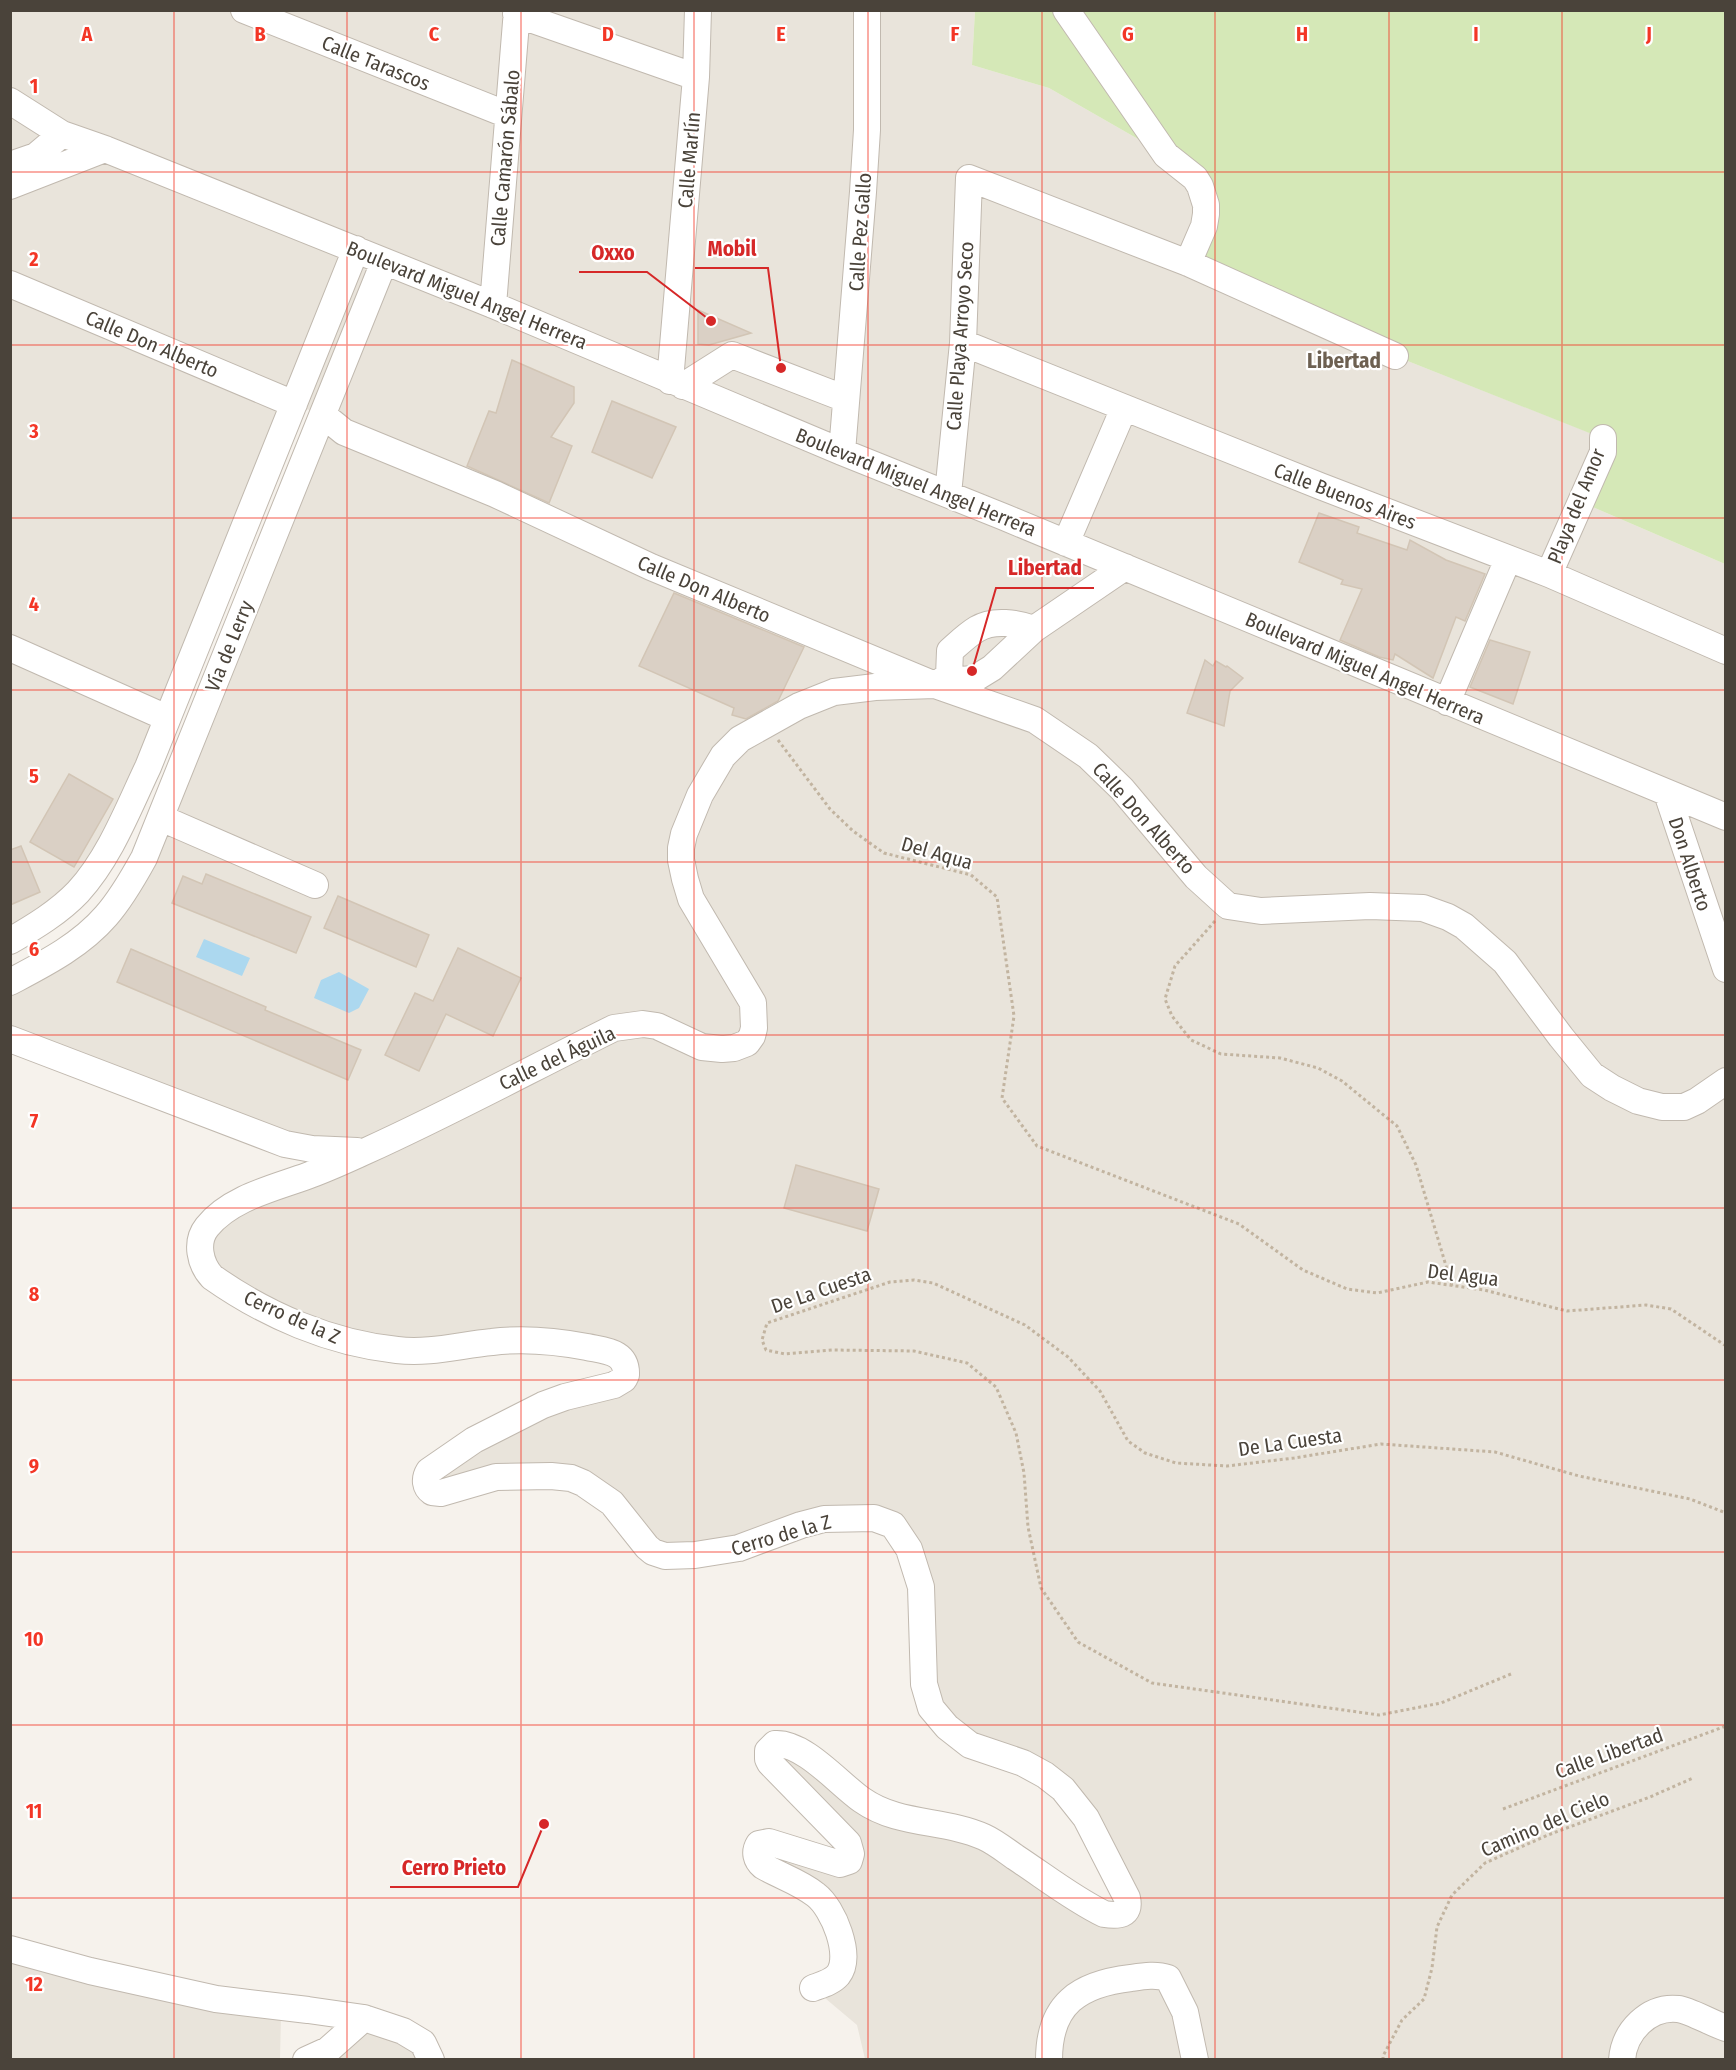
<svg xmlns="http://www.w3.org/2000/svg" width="1736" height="2070" font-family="'Fira Sans Condensed',sans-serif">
  <rect width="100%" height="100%" fill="#f6f2ec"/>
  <path fill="#e9e4db" d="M11,11H975L972,65L1049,88L1166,155L1395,356L1603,438L1581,502L1725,564V2059H865L857,2025L813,1988L832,1980L839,1932L756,1854L846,1862L770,1748L861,1800L946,1826L1121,1915L1081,1809L940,1720L922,1599L885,1520L670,1556L583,1483L441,1493L427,1475L614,1385L616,1353L398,1350L226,1287L203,1234L341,1151L11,1039V982L105,918L322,415L286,401L109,826L85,868L57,897L11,928Z
    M10,1958L281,2015L280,2059H11Z
    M364,2033H374L398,2039L417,2055L419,2060H289Z"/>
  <path fill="#d5e8b7" d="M975,11H1725V564L1581,502L1602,438L1395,356L1188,263L1206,214L1166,155L1049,88L972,65Z"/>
  <path fill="#acd8ef" d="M204,939L250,958L242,976L196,957Z
    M339,972L369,989L359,1008L349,1013L314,998L321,980Z"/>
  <path fill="#dad0c5" stroke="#d2c5b5" stroke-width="1.5" d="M698,310L751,333L709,345L698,344Z
    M512,360L574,387V403L551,437L572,446L549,503L467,466L489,411L496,413Z
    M612,401L676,427L652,478L592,452Z
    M1319,513L1359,527L1357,533L1407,550L1410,540L1446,560L1485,574L1465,621L1456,617L1433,678L1395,654L1393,660L1379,657L1340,640L1362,589L1341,584L1343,580L1299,562Z
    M674,593L804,647L778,701L746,719L732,715L734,708L639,666Z
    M1490,640L1530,652L1513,704L1470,687Z
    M1205,660L1213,666L1216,661L1226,667L1227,666L1243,678L1230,691L1224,726L1187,713Z
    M69,774L113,799L74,867L30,842Z
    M21,846L40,892L10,905V850Z
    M206,874L311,917L296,953L172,903L183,876L202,884Z
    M338,896L429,935L416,967L324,928Z
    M458,948L521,978L493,1036L446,1014L419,1071L385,1055L415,993L433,1001Z
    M131,949L266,1007L265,1010L361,1050L348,1080L117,982Z
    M796,1165L879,1189L867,1231L784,1208Z"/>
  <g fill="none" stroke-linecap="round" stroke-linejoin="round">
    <defs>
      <path id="minor" d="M244,10L508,115
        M1066,10L1166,155L1195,178L1200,186L1206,205V214L1204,226L1188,263
        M516,14L696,77
        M10,101L62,134L105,149L493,305L842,452L1004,517L1726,817
        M10,165L36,156L62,134
        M10,186L105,149
        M10,284L294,404
        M493,305L517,10
        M963,343L1320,486L1549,574L1726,651
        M670,381L696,77L698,10
        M683,386L732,355L846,399
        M323,415L344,432L495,494L651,567L935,685L1035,720L1088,756L1122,789L1196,877L1228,906L1261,911L1370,906L1423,908L1448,917L1464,926L1505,962L1561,1037L1592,1075L1612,1088L1638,1101L1662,1107H1684L1697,1101L1726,1081
        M842,452L863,192L867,130V10
        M948,494L963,343L969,178L1188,263L1395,356
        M1066,543L1124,408
        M1549,574L1603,452V438
        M10,648L167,718
        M949,676L960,680L974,679L992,668L1034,629L1125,567
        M949,676L950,651C959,643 967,635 977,629C993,619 1018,623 1034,629
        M1447,702L1508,559
        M1667,793L1726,969
        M161,818L315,885
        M10,941C34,927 59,912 78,892C110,857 128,809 148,767L356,249
        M10,982C44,964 80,946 106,916C121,899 133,878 144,858L384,262
        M10,1039L285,1144L312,1149L357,1151
        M10,1949L90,1971L216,1999L308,2010L364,2018L403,2031L423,2043L431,2060
        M813,1988C821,1985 832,1982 838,1975C853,1956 833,1908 816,1895C800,1882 780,1876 763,1866C756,1860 754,1852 759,1844L769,1842L840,1864L849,1861L851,1854L848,1843L770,1763L768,1759V1751L775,1744C804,1742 839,1784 862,1800C899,1826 944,1819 984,1837C995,1842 1005,1850 1015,1857C1044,1876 1073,1899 1104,1914C1118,1916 1131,1916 1127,1898L1086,1818L1063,1789L1045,1775L1023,1763L970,1745L947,1727L931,1708L924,1684L921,1587L909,1549L893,1525L874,1518L824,1519L801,1525L739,1548L695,1555L665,1556L653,1552L647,1547L612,1503L583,1483L571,1478L551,1476L496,1477L441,1493L432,1492C425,1487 424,1479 429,1471L474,1440L543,1405L565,1397L614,1385L624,1379L626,1375C627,1351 605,1351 587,1347C555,1341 524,1338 492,1342C460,1345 429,1354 397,1350C330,1343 266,1315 212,1277C200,1264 195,1242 207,1227C230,1198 274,1188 307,1176C327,1169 346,1160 366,1151C450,1113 531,1069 614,1028L643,1024L657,1026L702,1047L722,1049L734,1048L747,1043L752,1036L754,1028L753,1003L691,899L685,879L681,860V848L684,834L700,795L723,756L740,739L799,706L834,692L875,687L935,685L949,676
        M306,2060L328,2050L364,2018
        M1049,2060C1049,2004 1079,1984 1131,1978C1144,1976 1156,1974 1168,1978L1185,2012L1195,2060
        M1622,2060C1624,2031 1649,2006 1678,2009C1689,2010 1713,2024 1726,2028"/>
    </defs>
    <use href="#minor" stroke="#c1b9af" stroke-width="28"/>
    <path stroke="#c2b4a0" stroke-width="3" stroke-dasharray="3 3" stroke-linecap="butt" d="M778,740L830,809L853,831L884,853L971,875L997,897L1014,1016L1002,1098L1037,1146L1239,1224L1303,1270L1347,1289L1377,1293L1428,1282L1484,1290L1567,1311L1646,1305L1671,1309L1726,1346
      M1215,921L1175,966L1165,999L1172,1016L1191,1040L1221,1054L1280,1058L1318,1068L1342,1081L1397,1126L1416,1165L1452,1286
      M1511,1674L1441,1703L1379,1715L1152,1683L1078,1642L1041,1588L1028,1527L1024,1473L1016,1433L996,1387L967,1363L914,1351L833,1350L785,1354L766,1350L762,1340L767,1323L890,1282L914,1280L933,1283L1025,1325L1068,1357L1100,1391L1128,1441L1145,1453L1176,1463L1227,1466L1294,1458L1381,1444L1495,1452L1579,1476L1690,1499L1726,1513
      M1503,1809L1726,1726
      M1383,2060V2056L1402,2020L1424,1999L1432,1968L1437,1927L1452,1895L1485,1863L1548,1835L1650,1797L1693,1778"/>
    <use href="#minor" stroke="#fff" stroke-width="26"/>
  </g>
  <path fill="none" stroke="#f33626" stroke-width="1.5" stroke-opacity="0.55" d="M174,10V2060M347,10V2060M521,10V2060M694,10V2060M868,10V2060M1042,10V2060M1215,10V2060M1389,10V2060M1562,10V2060M10,172H1726M10,345H1726M10,518H1726M10,690H1726M10,862H1726M10,1035H1726M10,1208H1726M10,1380H1726M10,1552H1726M10,1725H1726M10,1898H1726"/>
  <g text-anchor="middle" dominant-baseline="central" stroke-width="4.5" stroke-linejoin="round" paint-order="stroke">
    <g font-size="20" fill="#4a433a" stroke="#fff">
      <text transform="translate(376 63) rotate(22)">Calle Tarascos</text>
      <text transform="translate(505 158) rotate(-85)">Calle Camarón Sábalo</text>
      <text transform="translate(689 160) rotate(-85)">Calle Marlín</text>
      <text transform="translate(860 232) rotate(-86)">Calle Pez Gallo</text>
      <text transform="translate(467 295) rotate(22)">Boulevard Miguel Angel Herrera</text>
      <text transform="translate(960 336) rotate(-86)">Calle Playa Arroyo Seco</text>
      <text transform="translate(152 344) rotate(23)">Calle Don Alberto</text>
      <text transform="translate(916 482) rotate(22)">Boulevard Miguel Angel Herrera</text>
      <text transform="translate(1345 496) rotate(21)">Calle Buenos Aires</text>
      <text transform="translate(1576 506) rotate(-68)">Playa del Amor</text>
      <text transform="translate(704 589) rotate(23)">Calle Don Alberto</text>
      <text transform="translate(229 646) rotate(-68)">Vía de Lerry</text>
      <text transform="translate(1365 668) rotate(23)">Boulevard Miguel Angel Herrera</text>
      <text transform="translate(1144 818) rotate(48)">Calle Don Alberto</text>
      <text transform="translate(937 853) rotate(16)">Del Aqua</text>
      <text transform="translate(1690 864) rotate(72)">Don Alberto</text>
      <text transform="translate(557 1058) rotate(-25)">Calle del Águila</text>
      <text transform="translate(1463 1275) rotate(7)">Del Agua</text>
      <text transform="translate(821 1290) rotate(-19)">De La Cuesta</text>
      <text transform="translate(292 1317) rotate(24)">Cerro de la Z</text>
      <text transform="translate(1290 1442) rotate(-8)">De La Cuesta</text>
      <text transform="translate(781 1535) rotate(-16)">Cerro de la Z</text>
      <text transform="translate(1609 1753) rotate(-20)">Calle Libertad</text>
      <text transform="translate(1545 1824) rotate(-23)">Camino del Cielo</text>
    </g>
    <g font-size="21" font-weight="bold" fill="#6d6051" stroke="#fff">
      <text x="1344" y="361">Libertad</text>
    </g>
  </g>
  <g font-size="20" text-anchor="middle" font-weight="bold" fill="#f33626" stroke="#fff" stroke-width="4.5" stroke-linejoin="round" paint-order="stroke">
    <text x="87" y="41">A</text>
    <text x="260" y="41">B</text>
    <text x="434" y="41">C</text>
    <text x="608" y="41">D</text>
    <text x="781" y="41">E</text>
    <text x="955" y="41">F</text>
    <text x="1128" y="41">G</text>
    <text x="1302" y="41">H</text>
    <text x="1476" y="41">I</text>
    <text x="1649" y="41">J</text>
    <text x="34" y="93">1</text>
    <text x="34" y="266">2</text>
    <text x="34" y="438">3</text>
    <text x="34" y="611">4</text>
    <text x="34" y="783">5</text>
    <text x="34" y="956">6</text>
    <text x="34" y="1128">7</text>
    <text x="34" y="1301">8</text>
    <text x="34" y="1473">9</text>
    <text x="34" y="1646">10</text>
    <text x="34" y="1818">11</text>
    <text x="34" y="1991">12</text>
  </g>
  <path fill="none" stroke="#d62828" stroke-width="2" d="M781 368L768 268H695M711 321L647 272H579M972 671L996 588H1094M544 1824L518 1887H390"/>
  <g fill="#d62828" stroke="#fff" stroke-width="2">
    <circle cx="781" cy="368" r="6"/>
    <circle cx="711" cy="321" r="6"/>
    <circle cx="972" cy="671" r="6"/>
    <circle cx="544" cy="1824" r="6"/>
  </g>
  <g font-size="21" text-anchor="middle" font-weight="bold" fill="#d62828" stroke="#fff" stroke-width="4.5" stroke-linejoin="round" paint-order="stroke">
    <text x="732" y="256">Mobil</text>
    <text x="613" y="260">Oxxo</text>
    <text x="1045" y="575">Libertad</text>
    <text x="454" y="1875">Cerro Prieto</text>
  </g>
  <rect width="1736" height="2070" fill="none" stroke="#4a433a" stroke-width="24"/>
</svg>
